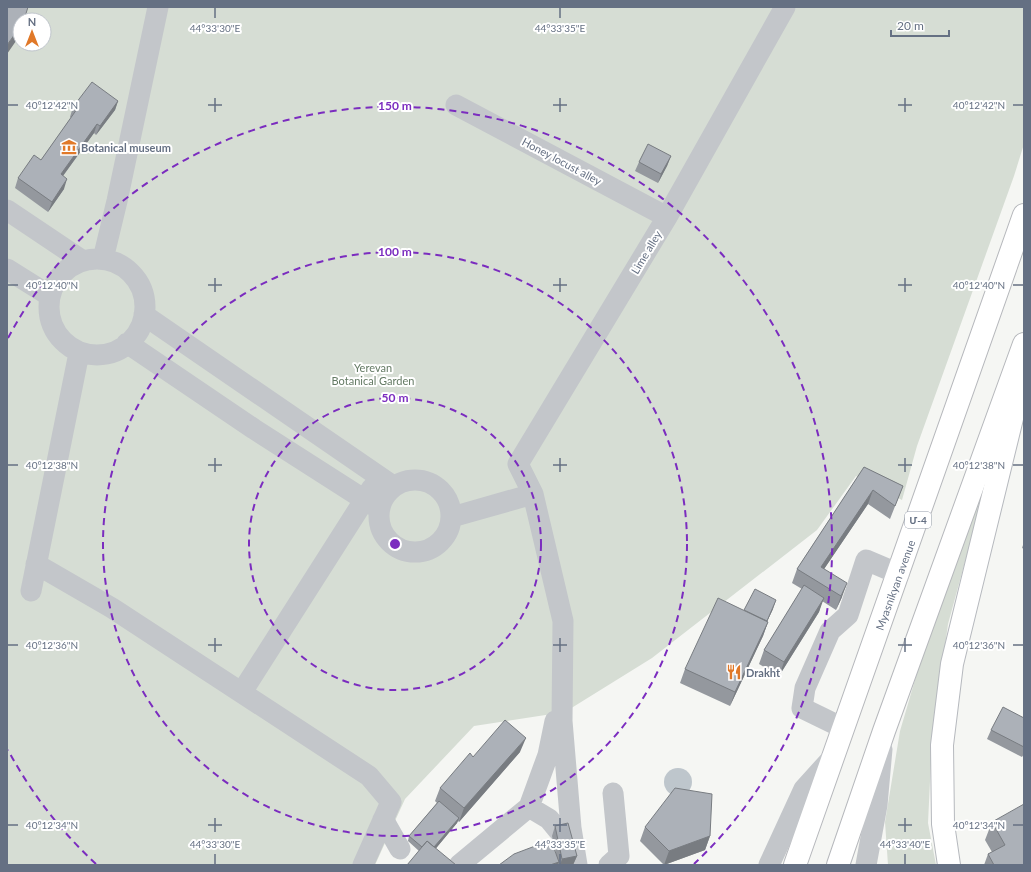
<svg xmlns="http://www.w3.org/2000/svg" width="1031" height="872" font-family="Lato,'Noto Sans Armenian',sans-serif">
  <rect width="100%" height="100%" fill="#f5f6f3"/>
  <path fill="#d6ddd4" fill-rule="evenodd" d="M7,7H1024V144L1014,176L917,446L902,500L856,476L817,530L652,658L565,712L474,726L405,799L375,865H7ZM20,20H44V44H20Z
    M1004,419L948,624L932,740L928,823L936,865H888L885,822L900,731L937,605Z"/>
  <path fill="#bec6cc" d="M664 782a14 14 0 1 1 28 0a14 14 0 1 1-28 0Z"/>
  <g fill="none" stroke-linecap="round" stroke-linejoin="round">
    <defs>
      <path id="major" d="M949,865L943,824L942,745L952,664L1024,369"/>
      <path id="highway" d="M795,865L1024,215
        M838,865L884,731L1024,344"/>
    </defs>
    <use href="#major" stroke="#b6b9be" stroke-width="24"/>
    <use href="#highway" stroke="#b6b8bc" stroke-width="24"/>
    <path stroke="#c3c6ca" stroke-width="21" d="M456,105L667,217
      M7,210L83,261
      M103,259L117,201L158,7
      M49 307a48 48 0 1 1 96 0a48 48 0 1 1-96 0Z
      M7,269L50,296
      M144,315L393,486
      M127,343L254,429L379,509
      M379 516a36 36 0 1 1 72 0a36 36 0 1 1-72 0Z
      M533,494L518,464L667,217L785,7
      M452,517L533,494L563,621L562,721L571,828L577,865
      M36,564L112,608L369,776L391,802L363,865
      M31,591L79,353
      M242,692L372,488
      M843,728L802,708L805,688L830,631L848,615L866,560L899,574
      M529,807L549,819L558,830L561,829
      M383,819L400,849
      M459,865L529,807L548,755L555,721
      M609,865L619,856L613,793
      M769,865L804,789L833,757
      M866,865L877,805L882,749"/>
    <use href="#major" stroke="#fff" stroke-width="22"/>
    <use href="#highway" stroke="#fff" stroke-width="22"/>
  </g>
  <path fill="#94989e" d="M118,101L115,110L96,135L94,133L63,176L64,189L48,212L15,188L18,178L41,160L71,118L70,117L73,107Z
    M671,156L667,166L658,183L635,171L639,162Z
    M864,467L903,486L890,519L868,504L824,569L842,597L836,610L822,601L819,612L779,676L759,664L764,650L802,589L792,583L797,569Z
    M1024,542V549L1022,548Z
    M773,609L767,621L768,622L763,636L730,706L680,683L685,669Z
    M1024,718V754L1022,757L987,739L991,730Z
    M520,752L459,822L458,821L457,823L436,848L419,851L408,841L409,836L437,803L435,801L440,788L473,757Z
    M992,822L1024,865H984L988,854L992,852L985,840Z
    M555,826L577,856L573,865H558V864V865H499L556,854L552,836Z
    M645,827L710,836L705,850L664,865L640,841Z"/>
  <path fill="#787c81" d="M20,27V31L16,41L7,54V45Z
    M118,101L115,110L96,135L100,126Z
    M97,124L94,133L57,184L61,174Z
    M671,156L667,166L658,183L661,174Z
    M67,179L64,189L48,212L52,202Z
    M873,490L868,504L816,581L821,567Z
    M847,583L842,597L836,610L841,596Z
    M824,598L819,612L779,676L784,662Z
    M776,600L773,609L761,634L765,625Z
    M768,622L763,636L730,706L735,692Z
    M526,738L520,752L459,822L464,808Z
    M459,818L457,823L428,858L429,853Z
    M710,836L705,850L664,865L669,851Z
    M577,856L573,865H560L562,859Z
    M559,862L558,865H550Z"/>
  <path fill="#acb1b8" stroke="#787c81" d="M7,7H28L24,20H20V27L7,45Z
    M92,82L118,101L100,126L97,124L61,174L67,179L52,202L18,178L34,155L41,160L77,109L73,107Z
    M648,144L671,156L661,174L639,162Z
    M864,467L903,486L895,506L873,490L821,567L847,583L841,596L797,569Z
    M804,585L824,598L784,662L764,650Z
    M755,589L776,600L767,621L744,610Z
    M718,598L768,622L735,692L685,669Z
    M1003,707L1024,718V747L991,730Z
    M505,720L526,738L464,808L440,788L470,753L473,757Z
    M675,788L712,794L710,836L669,851L645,827Z
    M439,801L459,818L434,847L427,841L422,847L409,836Z
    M1024,804V865H994L988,854L1005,845L992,822Z
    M568,823L577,856L562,859L555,826Z
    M551,840L559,862L550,865H499L514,854Z
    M427,841L456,865H407Z"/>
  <path fill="none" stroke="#657083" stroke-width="1.5" d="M215,8V18M560,8V18M215,98V112M560,98V112M905,98V112M8,105H18M208,105H222M553,105H567M898,105H912M1013,105H1023M215,278V292M560,278V292M905,278V292M8,285H18M208,285H222M553,285H567M898,285H912M1013,285H1023M215,458V472M560,458V472M905,458V472M8,465H18M208,465H222M553,465H567M898,465H912M1013,465H1023M215,638V652M560,638V652M905,638V652M8,645H18M208,645H222M553,645H567M898,645H912M1013,645H1023M215,818V832M560,818V832M905,818V832M8,825H18M208,825H222M553,825H567M898,825H912M1013,825H1023M215,854V864M560,854V864M905,854V864"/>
  <g fill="none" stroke="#7b2cbf" stroke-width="2" stroke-dasharray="7 5">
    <circle cx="395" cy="544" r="146"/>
    <circle cx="395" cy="544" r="292"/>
    <path d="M96 864A438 438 0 0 1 8 750M8 338A438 438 0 1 1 694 864"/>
  </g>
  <defs>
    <symbol id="museum-bare" viewBox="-9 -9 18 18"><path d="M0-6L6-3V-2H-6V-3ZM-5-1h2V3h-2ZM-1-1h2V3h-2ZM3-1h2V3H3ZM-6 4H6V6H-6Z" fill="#e07828" stroke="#fff" stroke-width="2.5" paint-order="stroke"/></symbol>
    <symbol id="restaurant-bare" viewBox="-9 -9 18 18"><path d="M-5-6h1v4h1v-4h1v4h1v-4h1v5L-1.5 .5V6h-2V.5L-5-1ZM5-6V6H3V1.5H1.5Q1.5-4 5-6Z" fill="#e07828" stroke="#fff" stroke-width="2.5" paint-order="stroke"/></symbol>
  </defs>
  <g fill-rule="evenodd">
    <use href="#museum-bare" x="58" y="136" width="22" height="22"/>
    <use href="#restaurant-bare" x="723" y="661" width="22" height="22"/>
  </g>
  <g text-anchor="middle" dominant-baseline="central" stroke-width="4" stroke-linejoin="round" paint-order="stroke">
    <rect fill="#fff" stroke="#939ba8" stroke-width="1" x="905" y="512" width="26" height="16" rx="3"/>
    <g font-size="10" font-weight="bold" fill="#657083">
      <text x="918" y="520">Մ-4</text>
    </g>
    <g font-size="11" font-weight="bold" fill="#657083" stroke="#fff" text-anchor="start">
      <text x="81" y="147">Botanical museum</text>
      <text x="746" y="672">Drakht</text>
    </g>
    <g font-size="11" fill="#657083" stroke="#fff">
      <text transform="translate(562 161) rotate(28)">Honey locust alley</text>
      <text transform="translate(646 252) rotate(-59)">Lime alley</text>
      <text transform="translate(895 585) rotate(-70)">Myasnikyan avenue</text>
    </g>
    <g font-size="11" fill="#647a64" stroke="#fff">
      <text x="373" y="367">Yerevan<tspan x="373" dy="13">Botanical Garden</tspan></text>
    </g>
  </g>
  <g font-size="10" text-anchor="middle" fill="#657083" stroke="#fff" stroke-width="4" stroke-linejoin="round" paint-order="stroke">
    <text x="215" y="32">44°33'30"E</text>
    <text x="560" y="32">44°33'35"E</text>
    <text x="52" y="109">40°12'42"N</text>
    <text x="979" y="109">40°12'42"N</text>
    <text x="52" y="289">40°12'40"N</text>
    <text x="979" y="289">40°12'40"N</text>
    <text x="52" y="469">40°12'38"N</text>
    <text x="979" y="469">40°12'38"N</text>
    <text x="52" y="649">40°12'36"N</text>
    <text x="979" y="649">40°12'36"N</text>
    <text x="52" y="829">40°12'34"N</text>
    <text x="979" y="829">40°12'34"N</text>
    <text x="215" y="848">44°33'30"E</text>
    <text x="560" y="848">44°33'35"E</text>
    <text x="905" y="848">44°33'40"E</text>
  </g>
  <circle cx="395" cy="544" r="6" fill="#7b2cbf" stroke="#fff" stroke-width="2"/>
  <g font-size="12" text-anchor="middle" font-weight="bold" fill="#7b2cbf" stroke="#fff" stroke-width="4" stroke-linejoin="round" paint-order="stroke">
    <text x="395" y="110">150 m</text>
    <text x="395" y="256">100 m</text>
    <text x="395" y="402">50 m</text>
  </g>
  <rect width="1031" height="872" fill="none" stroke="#657083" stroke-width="16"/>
  <g transform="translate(32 32)"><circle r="19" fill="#ffffff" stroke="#c1c6cd"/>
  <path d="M0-3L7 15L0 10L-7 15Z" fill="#e07828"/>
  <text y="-6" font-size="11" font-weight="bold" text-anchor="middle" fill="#657083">N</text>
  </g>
  <path d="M891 30v6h58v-6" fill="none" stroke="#657083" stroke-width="2"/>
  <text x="897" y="30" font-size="12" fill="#657083" stroke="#ffffff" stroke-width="3" paint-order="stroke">20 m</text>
</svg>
